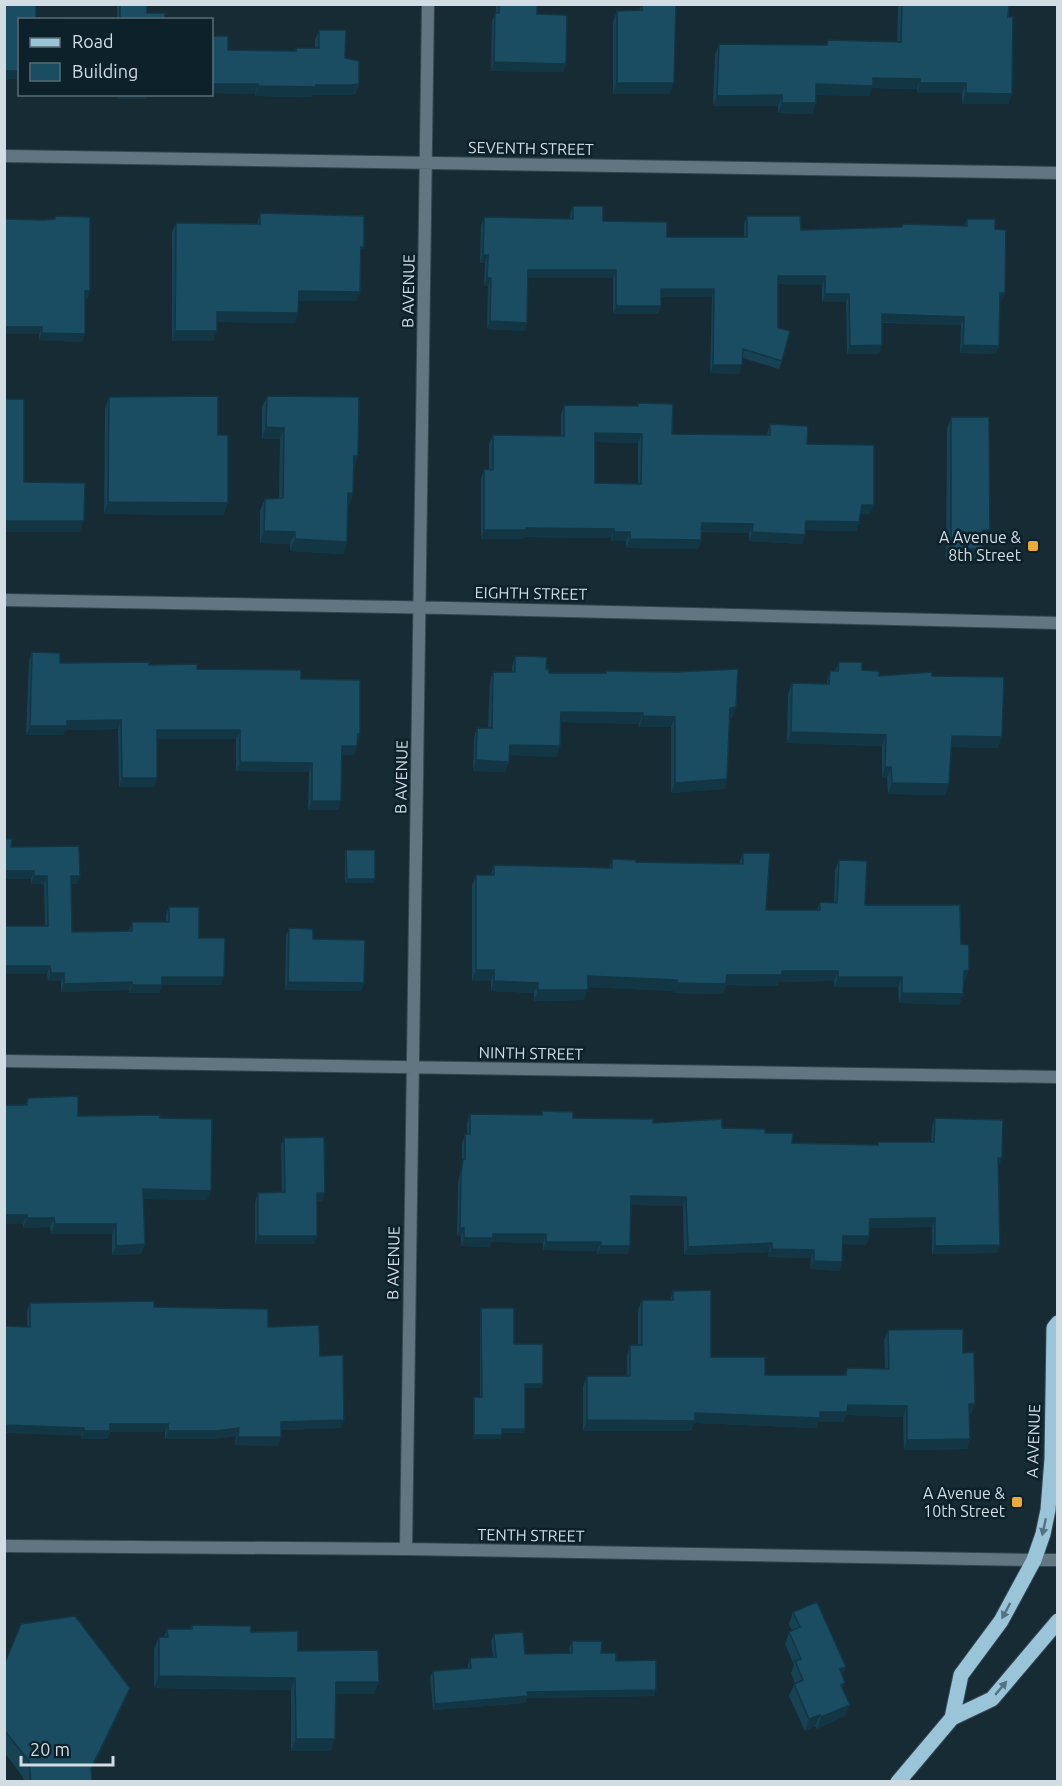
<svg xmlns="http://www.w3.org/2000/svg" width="1062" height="1786" font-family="Ubuntu,sans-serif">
  <rect width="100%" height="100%" fill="#172b34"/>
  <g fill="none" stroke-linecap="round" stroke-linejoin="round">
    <defs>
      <path id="minor" d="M4,156L1058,173
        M4,600L449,608L1058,623
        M4,1061L1058,1077
        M4,1546L406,1549L1034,1560
        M406,1549L428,4"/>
      <path id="tertiary" d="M1034,1560H1058"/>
      <path id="primary" d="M952,1718L961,1675L1001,1621L1034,1560L1043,1534L1048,1510L1052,1459L1054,1328L1058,1323
        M898,1782L952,1718L992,1699L1058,1621"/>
    </defs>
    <use href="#minor" stroke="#354750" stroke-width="14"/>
    <use href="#tertiary" stroke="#354750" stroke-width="14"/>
    <use href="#primary" stroke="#354750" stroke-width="17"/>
    <use href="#minor" stroke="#617680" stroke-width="12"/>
    <use href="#tertiary" stroke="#617680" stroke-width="12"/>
    <use href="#primary" stroke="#9ac5d9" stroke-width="15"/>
  </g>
  <path fill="#164253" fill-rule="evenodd" d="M117,4H147V13L165,20H117Z
    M496,4H537V14L566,64L563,72L491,71L492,21L496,13Z
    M642,4L670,94H613V22L617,11L639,10Z
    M898,4H1009L1008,17L1012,94L1008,104H962V93H917V89L872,88L869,96L816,95V103L812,114L778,113V106H713L715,54L719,44L826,45L828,40L897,42Z
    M319,30L345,58L359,84L355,94L346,95H313L312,97L255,96V94L212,93V36L228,50L295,51L296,48H315V40Z
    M573,206L603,221L667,237H744V224L747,216L801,230L902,227L903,224L964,226L967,219L995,229L1005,293L1002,301H1000L996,354L960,353L961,325L882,323L879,354H847L846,302H822V285L778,284V328L782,361L779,369L743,358L739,374L710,373L712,297H661L658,314H613V278H528L527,323L525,331L487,329L488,286H484L485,263H480L481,226L484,217L570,219V214Z
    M260,213L361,255L356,301H298L295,323L217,322L213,341H172V232L176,223L257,224Z
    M55,216L90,291L88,298L85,299V334L82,342L39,340V334H4V219L44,220L54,219Z
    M267,396L354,468L353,493L349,505H348L347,542L343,554L290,551V544L260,543V510L265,499L279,498L280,439H262V407Z
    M109,397L218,435L224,515L104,514L105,409Z
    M638,403L672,434L767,435L770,424L807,444L870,514H860L859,522L856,531L806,530L802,544L749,541V533L702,532L701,540L698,549L626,548V541H611V538L524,537L523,539H481V478L484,469L489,470V444L493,435L561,436V414L564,405L637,406ZM595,442L638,443V484L595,483Z
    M951,417L986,542H983L978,561H946L947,429Z
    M32,652L60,663L149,665L301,679L360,734L354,755H342L338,810H308L309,772L236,771V739H157L154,787H119L118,729L65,730L63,735H26L29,661Z
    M515,656L546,669L549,673H605L606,671L736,707L732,718H730L727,779L724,789L671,793V727H639V724L560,722L556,757L509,755L505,772L473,771L474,738L477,728H488L490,682L493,672H512V667Z
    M839,662L879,676H932L998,748L951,747L945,795L888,794L887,778H882V746L787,743L788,694L792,683L826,684L830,671H835Z
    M4,839L11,847L77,884H71L72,932L129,931L132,922H166V915L169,907L199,938L221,985H162L159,993H129V990L61,992V981H48L47,974H4V926H45L44,884H31V879H4Z
    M346,850L375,879L373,883H345V854Z
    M743,853L766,910H817L820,902L834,903L835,870L839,860L865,905L961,944L965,981H963V994L959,1005L899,1003L898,987H834V981L779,982L778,986L726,985L723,994L673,993L674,991L588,987L584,1000L534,1001V993L491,991V981H472V885L476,875H491L494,865L609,868L612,859L636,862L739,864Z
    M289,928L313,939L364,983L361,991L285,990L286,936Z
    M28,1098L78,1116L160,1118L207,1200L143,1199L145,1244L141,1254L112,1255V1234H51L50,1227L23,1228V1224H4V1105H25Z
    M542,1111L573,1118L722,1128L765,1133L792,1143L877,1145L878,1142H931L932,1127L935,1118L999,1166H998L997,1253L932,1254V1227L869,1228V1236L866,1245L843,1244L842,1262L839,1271L810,1269L811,1258L768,1257L769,1252L684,1255L683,1206L631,1205L630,1246L627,1254H597V1251L543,1250V1243L491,1242L490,1247L461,1246V1236H457L458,1183L462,1163V1143L465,1134H467V1123L470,1114L541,1115Z
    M284,1138L322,1201H317V1236L314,1244H255V1202L258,1193H282L281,1146Z
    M673,1291L711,1357L765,1375H844L847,1368L885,1369L884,1340L888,1330L963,1353L975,1404L971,1414H970L967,1449L904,1450L903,1417L846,1415L843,1422H818L816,1428L694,1423L691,1431H583V1386L587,1376H627V1356L630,1345H638V1310L642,1300H670Z
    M30,1303L154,1307L268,1327L320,1356L341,1428L281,1430L278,1446L235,1445L236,1436L213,1439H165V1432H110L107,1439H81V1436L27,1327V1311Z
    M481,1308L514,1344L542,1388H525V1429L523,1433H502L500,1439H473V1401L474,1397H480V1312Z
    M793,1612L842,1676L845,1716L817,1729L815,1726L805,1731L789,1696L794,1684H795L791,1673L794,1665L785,1644L789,1632L792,1631L789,1624Z
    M192,1625L251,1632L379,1682L374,1694H335L331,1751H291V1690L154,1688V1649L159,1637H164L167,1629H190Z
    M494,1634L525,1654L570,1653L569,1648L572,1641L601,1653L616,1661L654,1696L527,1698L525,1703L433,1710L430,1677L433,1671L468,1668V1665L470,1658L493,1657L491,1641Z
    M4,1665L130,1688L124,1703L91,1772L92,1782H24L23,1777L4,1752Z"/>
  <path fill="#123644" d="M494,62L566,64L563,72L491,71Z
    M4,71H20L19,79L4,80Z
    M873,78L920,79L917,89L872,88L869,96L812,95L816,84Z
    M617,83H674L670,94H613Z
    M920,83H966L962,93H917Z
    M212,84H258L255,94L212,93Z
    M359,84L355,94L346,95H313L312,97L255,96L258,86Z
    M966,93L1012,94L1008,104H962Z
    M118,94H147L146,99H117Z
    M782,95L778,106H713L717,96Z
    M782,103H816L812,114L778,113Z
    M483,255H488L485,263H480Z
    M528,270H616L613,278H525Z
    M778,276H825L822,285L775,284Z
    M487,278H491L488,286H484Z
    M661,289H714L712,297H658Z
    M85,291H90L88,298L83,299Z
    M299,291L360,292L356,301H295Z
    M1000,293H1005L1002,301H998Z
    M825,294H849L846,302H822Z
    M616,306H661L658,314H613Z
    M217,312L298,313L295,323L214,322Z
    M882,314L964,317L961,325L879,322Z
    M490,321L527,323L525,331L487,329Z
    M4,327H42L39,334H4Z
    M175,331H217L213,341H172Z
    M42,333L85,334L82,342L39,340Z
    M882,345L879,354H847L850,346Z
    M963,345L999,346L996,354L960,353Z
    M713,365H742L739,374L710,373Z
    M266,427L284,428L280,439H262Z
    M595,433L642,434L638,443L592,442Z
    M354,456H358L354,468Z
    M348,493H353L349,505H344Z
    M108,502L228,503L224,515L104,514Z
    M862,505H874L870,514H858Z
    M4,521H84L80,532H4Z
    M806,521L859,522L856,531L803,530Z
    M702,523L753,524L749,533L699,531Z
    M526,528L614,529L611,538L524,537L523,539H481L484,530Z
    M982,530H990L986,542H978Z
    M264,531L295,532L290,544L260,543Z
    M614,532H630L626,541H611Z
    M752,532L805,535L802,544L749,541Z
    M295,539L347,542L343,554L290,551Z
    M630,539L701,540L698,549L626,548Z
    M951,549H983L978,561H946Z
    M736,707L732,718H726L730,708Z
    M561,712L643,713L639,724L557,722Z
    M643,716L675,717L671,727H639Z
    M121,720L118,729L65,730L63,735H26L30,726L67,721Z
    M157,730H240L236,739H153Z
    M791,732L886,735L882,746L787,743Z
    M952,736L1002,737L998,748L948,747Z
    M510,745L560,746L556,757L506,755Z
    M342,746H357L354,755H339Z
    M476,760L509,762L505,772L473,771Z
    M240,762L312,763L309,772L236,771Z
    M885,767H891L887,778H882Z
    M122,778H157L154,787H119Z
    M727,779L724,789L671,793L675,783Z
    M892,783L949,784L945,795L888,794Z
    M312,801H341L338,810H308Z
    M4,871H34L31,879H4Z
    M34,876H47L44,884H31Z
    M71,876H80L77,884H68Z
    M347,879H375L373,883H345Z
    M4,966H50L47,974H4Z
    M476,970H494L491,981H472Z
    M969,970L965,981L960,982L964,971Z
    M782,971H838L834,981L779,982L778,986L726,985L723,994L673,993L677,983L727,975Z
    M51,973H64L61,981H48Z
    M588,976L677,980L674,991L585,987Z
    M162,977H224L221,985H159Z
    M838,977H902L898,987H834Z
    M494,981L538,983L534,993L491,991Z
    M132,982L129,990L61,992L64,984Z
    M288,982L364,983L361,991L285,990Z
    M132,985H162L159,993H129Z
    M538,990H588L584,1000L534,1001Z
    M902,993L963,994L959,1005L899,1003Z
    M998,1158H1002L999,1166H995Z
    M143,1189L211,1191L207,1200L140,1199Z
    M317,1193H325L322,1201H314Z
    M631,1196L686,1197L683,1206L628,1205Z
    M4,1215H27L23,1224H4Z
    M27,1218H54L50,1227L23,1228Z
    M935,1218L932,1227L867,1228L870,1219Z
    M55,1224H116L112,1234H51Z
    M460,1228H464L461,1236H457Z
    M493,1234H546L543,1243L491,1242L490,1247L461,1246L464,1238Z
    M258,1236H317L314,1244H255Z
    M843,1236H869L866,1245L840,1244Z
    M546,1242H601L597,1251L543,1250Z
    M772,1243L769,1252L684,1255L688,1247Z
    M145,1244L141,1254L112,1255L116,1246Z
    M1000,1245L997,1253L932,1254L935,1246Z
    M601,1246H630L627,1254H597Z
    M772,1249L814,1250L811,1258L768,1257Z
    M814,1261L842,1262L839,1271L810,1269Z
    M525,1384H543L542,1388H523Z
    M969,1404H975L971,1414H966Z
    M848,1405L907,1406L903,1417L846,1415L843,1422H818L816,1428L694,1423L691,1431H583L587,1420L695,1413L820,1412Z
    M344,1420L341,1428L278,1430L281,1422Z
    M110,1424H168L165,1432H110L107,1439H81L84,1431Z
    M4,1425L84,1428L81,1436L4,1433Z
    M239,1428L236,1436L213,1439H165L168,1431Z
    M502,1429H525L523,1433H500Z
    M474,1435H502L500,1439H473Z
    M238,1437H281L278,1446L235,1445Z
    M970,1439L967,1449L904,1450L907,1440Z
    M846,1667L841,1679L840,1669Z
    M159,1676L295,1678L291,1690L154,1688Z
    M336,1682H379L374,1694H331Z
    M130,1688L124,1703L86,1782L91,1769Z
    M656,1690L654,1696L527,1698L525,1703L433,1710L435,1704L527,1692Z
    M850,1705L845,1716L817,1729L821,1717Z
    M820,1715L815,1726L805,1731L809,1719Z
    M296,1739H335L331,1751H291Z"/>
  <path fill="#1a4d61" stroke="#123644" stroke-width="1.5" fill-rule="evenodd" d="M4,4H36V18H65V20H20V71H4Z
    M120,4H147V13H165V20H120Z
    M499,4H537V14L567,15L566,64L494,62L495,13H499Z
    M642,4H676L674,83H617V11L642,10Z
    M902,4H1009L1008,17H1013L1012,94L966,93V83H920V79L873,78V86L816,84V103H782V95L717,96L719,44L827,45L828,40L901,42Z
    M319,30H346L345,58L359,61V84L350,85H316V87L258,86V84H212V36H228V50L296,51V48H319Z
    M573,206H603V221L667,222V237H747V216H800L801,230L902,227L903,224L967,226V219H995V229L1006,230L1005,293H1000L999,346L963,345L964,317L882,314V345L850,346L849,294H825V276H778V328L790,331L782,361L743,349L742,365H713L714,289H661V306H616V270H528L527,323L490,321L491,278H487L488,255H483L484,217L573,219Z
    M260,213L364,216V248L361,247L360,292L299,291L298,313L217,312V331H175L176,223L260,224Z
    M55,216L90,217V291H85V334L42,333V327H4V219L44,220L55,219Z
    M218,396V435H228V503L108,502L109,397Z
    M267,396L359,397L358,456H354L353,493H348L347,542L295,539V532L264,531L265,499L283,498L284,428L266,427Z
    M4,399H24V482L85,483L84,521H4Z
    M638,403L673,404L672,434L770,435V424L808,426L807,444L874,445V505H862L859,522L806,521L805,535L752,532L753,524L702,523L701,540L630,539V532H614V529L526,528V530H484V469L493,470V435L564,436V405L638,406ZM595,433L642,434L641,484L595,483Z
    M951,417H989L990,530H982L983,549H951Z
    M32,652L60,653V663L149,662V665L197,664V669L301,670V679L360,680V734H358L357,746H342L341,801H312V763L240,762V730H157V778H122L121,720L67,721V726H30Z
    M515,656L547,657L546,669H549V673H606V671L675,672L738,669L736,707L730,708L727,779L675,783V717L643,716V713L561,712L560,746L510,745L509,762L476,760L477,728H492L493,672H515Z
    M839,662H862V670L879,671V676L932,672V676L1004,677L1002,737L952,736L949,784L892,783L891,767H885L886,735L791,732L792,683L829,684L830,671H838Z
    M4,839H12L11,847L79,846L80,876H71L72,932L132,931V922H169V907H199V938H225L224,977H162V985H132V982L64,984V973H51L50,966H4V926H48L47,876H34V871H4Z
    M346,850H375V879H347Z
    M743,853H770L766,910H820V902L837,903L839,860L867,861L865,905H960L961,944L969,945V970L964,971L963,994L902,993V977H838V971H782V975H727L726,984L677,983V980L588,976V990H538V983L494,981V970H476V875H494V865L612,868V859L636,860V862L743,864Z
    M289,928L313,929V939L365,940L364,983L288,982Z
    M78,1096V1116L160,1115V1118L212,1119L211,1191L143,1189L145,1244L116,1246V1224H55L54,1218H27V1215H4V1105H27L28,1098Z
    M542,1111L573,1112V1118L653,1119V1123L722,1119V1128L765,1129V1133H793L792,1143L878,1145V1142H934L935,1118L1003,1120L1002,1158H998L1000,1245L935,1246V1218L870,1219L869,1236H843L842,1262L814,1261V1250L772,1249V1243L688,1247L686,1197L631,1196L630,1246H601V1242H546V1234H493V1238H464V1228H460L461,1174L463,1159H465V1134H470V1114L542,1115Z
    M324,1137L325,1193H317V1236H258V1193L285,1192L284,1138Z
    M711,1290V1357H765V1375H846L847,1368L889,1369L888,1330L963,1329V1353L974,1352L975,1404H969L970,1439L907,1440V1406L848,1405L847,1412H820V1418L695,1413V1421L587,1420V1376H630V1345H642V1300H673V1291Z
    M154,1301V1307L268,1309V1327L319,1325L320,1356L343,1355L344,1420L281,1422V1437H238L239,1428L216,1431H168V1424H110V1431H84V1428L4,1425V1326L30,1327V1303Z
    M481,1308H514V1344H543V1384H525V1429H502V1435H474V1397H482Z
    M817,1602L846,1667L840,1669L845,1683L841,1685L850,1705L821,1717L820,1715L809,1719L794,1684L803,1680L795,1661L801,1659L789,1632L800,1627L793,1612Z
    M75,1616L130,1688L91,1769L92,1782H31L29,1761L4,1730V1665L21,1624Z
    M192,1625L251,1626V1632L298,1631V1651L378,1650L379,1682H336L335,1739H296L295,1678L159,1676V1637H168L167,1629H192Z
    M523,1632L525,1654L572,1653V1641H602L601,1653H616V1661L656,1660V1690L527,1692L528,1696L435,1704L433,1671L471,1668L470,1658L496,1657L494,1634Z"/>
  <defs><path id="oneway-solid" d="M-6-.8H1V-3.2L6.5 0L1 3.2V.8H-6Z" transform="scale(1.5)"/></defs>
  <g fill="#547382">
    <use href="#oneway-solid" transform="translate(1044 1527) rotate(102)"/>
    <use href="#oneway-solid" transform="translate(1006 1611) rotate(118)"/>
    <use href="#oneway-solid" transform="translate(1001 1688) rotate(-50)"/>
  </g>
  <g fill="#e9aa38" stroke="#0d212a" stroke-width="2">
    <rect x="1027" y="540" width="12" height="12" rx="3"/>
    <rect x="1011" y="1496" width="12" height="12" rx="3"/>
  </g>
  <g text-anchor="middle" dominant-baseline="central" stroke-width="5" stroke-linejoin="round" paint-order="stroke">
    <g font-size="16" fill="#d1dde3" stroke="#0d212a">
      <text transform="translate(531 148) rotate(1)">SEVENTH STREET</text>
      <text transform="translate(408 291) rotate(-89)">B AVENUE</text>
      <text transform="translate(531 593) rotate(1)">EIGHTH STREET</text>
      <text transform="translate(401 777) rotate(-89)">B AVENUE</text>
      <text transform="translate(531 1053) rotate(1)">NINTH STREET</text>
      <text transform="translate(393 1263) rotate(-89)">B AVENUE</text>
      <text transform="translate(1033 1441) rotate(-88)">A AVENUE</text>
      <text transform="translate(531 1535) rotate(1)">TENTH STREET</text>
    </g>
    <g font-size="16" fill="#d1dde3" stroke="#0d212a" text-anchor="end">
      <text x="1021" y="537">A Avenue &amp;<tspan x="1021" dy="18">8th Street</tspan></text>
      <text x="1005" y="1493">A Avenue &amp;<tspan x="1005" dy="18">10th Street</tspan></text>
    </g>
  </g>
  <rect width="1062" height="1786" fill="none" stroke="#d1dde3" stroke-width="12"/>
  <rect x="18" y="18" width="195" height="78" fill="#0d212a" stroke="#5b6c74" stroke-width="1.5"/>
  <rect x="30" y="38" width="30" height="9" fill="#9ac5d9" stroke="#5b6c74" stroke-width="1.5"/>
  <text x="72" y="48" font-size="18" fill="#d1dde3">Road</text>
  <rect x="30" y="63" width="30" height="18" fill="#1a4d61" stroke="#5b6c74" stroke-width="1.5"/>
  <text x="72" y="78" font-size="18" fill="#d1dde3">Building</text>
  <path d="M21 1756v9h92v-9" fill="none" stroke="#d1dde3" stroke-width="3"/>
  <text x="30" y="1756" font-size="18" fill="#d1dde3" stroke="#0d212a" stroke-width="4.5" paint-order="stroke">20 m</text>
</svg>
